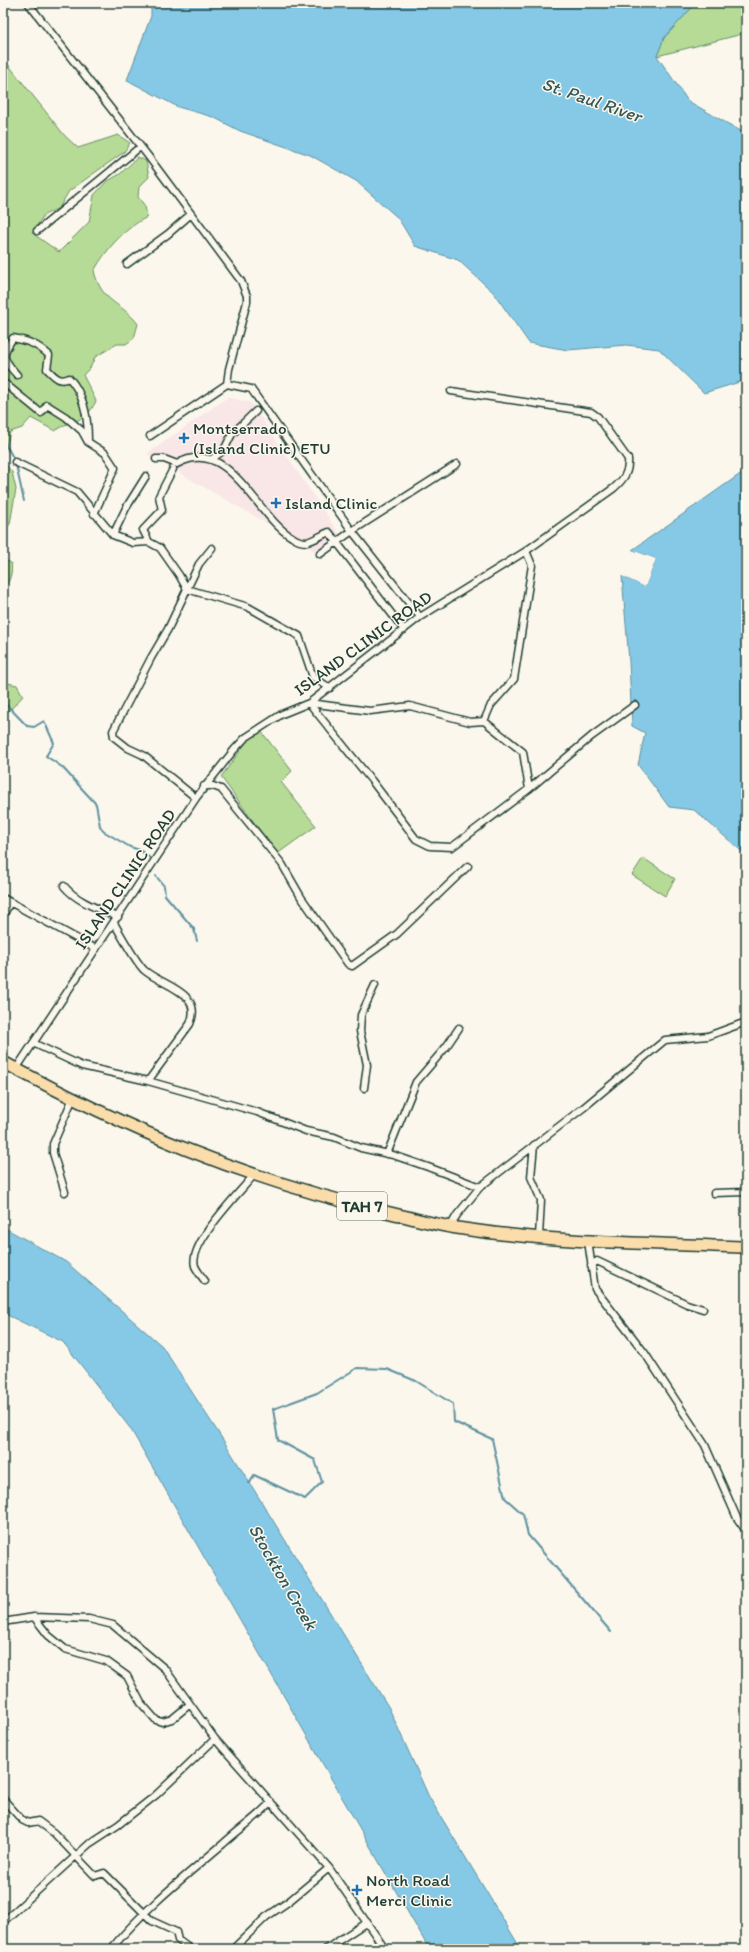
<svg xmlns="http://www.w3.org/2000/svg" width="749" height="1952" font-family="Itim,sans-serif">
  <rect width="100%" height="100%" fill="#fbf7ec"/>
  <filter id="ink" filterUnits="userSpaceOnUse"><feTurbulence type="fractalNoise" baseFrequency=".025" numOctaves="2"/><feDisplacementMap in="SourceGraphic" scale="8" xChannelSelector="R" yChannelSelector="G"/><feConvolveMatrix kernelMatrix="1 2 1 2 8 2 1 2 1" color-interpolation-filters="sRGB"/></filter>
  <g filter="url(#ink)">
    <path fill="#f9e6e7" d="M228,397L251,403L342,538L320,554L147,454Z"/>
    <path fill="#b6db96" stroke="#6a8c65" d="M696,3H746V33L657,56L664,38Z
      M3,58L65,136L78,148L118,135L130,143L124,152L69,191L59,208L44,215L32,233L59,252L89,222L94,195L106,182L120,174L138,157L146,161L149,177L139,187L138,197L145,206L147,217C124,229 107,248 94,271C102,304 121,301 138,324L134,338L126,344H117L95,357L90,368L83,375L96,401C84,426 73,417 55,431L31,418L22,428L10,432L3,459Z
      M3,462L12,472L16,489L10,524L3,533Z
      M3,559L11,563C13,571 10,583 3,588Z
      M3,682L17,685L23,696L11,709L3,714Z
      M261,731L292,771L281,782L316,826L277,854L221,777L248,740Z
      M643,858L675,879L665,896L632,875Z"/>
    <path fill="#86c9e7" stroke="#5d919f" d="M147,3H696L664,38L657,56L688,101L746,134V380L704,393L659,349L626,345L568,350L529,343L493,292L458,260L415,246L398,218L356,181L310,155L240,131L213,117L178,107L127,80L151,16V9Z
      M746,470V855L694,810L669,807L638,765L645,733L632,726L629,661L622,576L645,587L656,559L632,550Z
      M3,1227L66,1262L162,1346L225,1443L389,1708L429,1797L521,1949H429L130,1428L63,1342L3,1313Z"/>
    <path fill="#fbf7ec" d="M632,550L656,559L645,587L622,576V574L644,585L654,560L631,552Z"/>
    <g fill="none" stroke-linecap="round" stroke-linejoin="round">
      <path stroke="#5d919f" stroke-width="2" d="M3,440L15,461
        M16,465L24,501
        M3,701L27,726L34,727L44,721L54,743L46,756L62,767L96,804L100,826L103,831L130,847L140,850L151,859
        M156,876L164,886L165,895L194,929L197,941
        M248,1483H250L254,1475L305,1499L322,1482L315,1460L278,1440L273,1409L317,1393L357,1368L387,1369L416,1381L453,1404L454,1422L492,1439L505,1498L523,1514L528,1535L611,1632"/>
      <defs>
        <path id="street" d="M28,3L148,156L241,281L247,296V302L229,369L227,384
          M37,231L140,147
          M127,264L168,234L191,214
          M17,375C3,359 0,356 13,338C28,341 37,344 49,355L47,369C54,376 59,383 69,378C84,394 88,419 88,440
          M3,382L41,413L47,405L66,417L82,431L88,442L105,453L115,468L94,514
          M150,436L227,384L251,389L352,531L420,617
          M156,459H164L177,464C229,434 256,517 292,537C296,540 302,542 307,542C314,540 322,535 329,532L404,630
          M212,459L224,450L232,434L256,411
          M15,462L77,492L113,535L133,543L149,542L160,548L179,575L187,589L168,629L151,658L113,731L114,737L128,748L143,755L196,798
          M113,535L126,508L146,476
          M149,542L143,530L162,510L159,496L173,469
          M212,548L199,564L187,589L248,607L299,636L313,677L330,688
          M526,551L532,565L514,679L491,705L484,721L523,752L529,789
          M320,554L352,531L457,464
          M484,721L470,722L410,706L370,711L309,703L372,781L416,839L430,846L452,847L529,789L592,736L635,705
          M204,786H213L221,789L282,864L301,897L348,964L352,966L397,934L468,866
          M64,886C77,902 99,909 118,917
          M3,898L10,902L3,916
          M10,902L96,949
          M114,923C121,935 135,961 144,970C162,986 204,992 190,1024L148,1081
          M33,1043L82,1066L148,1081L257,1112L306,1131L334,1137L361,1148L393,1155L428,1167L480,1187
          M16,1069L196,798L234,750L245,738L282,714L309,703L420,617L526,551L614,488C624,479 629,472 628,459L598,417L591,412L451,391
          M364,1088L367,1065L360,1031L361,1015L375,985
          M534,1145L531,1177L541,1200L539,1237
          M387,1154L416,1082L446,1047L459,1028
          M65,1192L53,1153V1144L73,1098
          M714,1193L746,1192
          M450,1227L457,1215L480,1187L583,1108L665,1040L708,1036L746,1022
          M588,1241L595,1289L644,1352L705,1445L737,1518L746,1531
          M591,1266L597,1261L687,1304L703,1309
          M205,1281C202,1277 197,1271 195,1266C188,1244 240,1192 254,1175
          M34,1617L48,1635L65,1649L106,1661L127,1676L141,1703L156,1720L162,1722L172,1719L189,1705
          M3,1622L34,1617L89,1619L113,1625L165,1669L215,1739L329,1868L385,1949
          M3,1799L22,1820L28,1823L38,1821L54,1833L95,1876L104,1873L152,1921L176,1932L178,1940L190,1949
          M3,1922L89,1844L118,1825L156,1795L215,1739
          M111,1949C145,1908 183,1878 223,1844C239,1829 257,1818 271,1802
          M233,1949L266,1917L288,1902L329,1868
          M326,1949L367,1922"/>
        <path id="highway" d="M3,1062C126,1129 245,1179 382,1211C405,1216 428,1223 451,1227C548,1243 648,1243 746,1247"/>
      </defs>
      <use href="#street" stroke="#1f3d34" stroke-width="9"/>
      <use href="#highway" stroke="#1f3d34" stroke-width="14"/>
      <use href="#street" stroke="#fbf7ec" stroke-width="6"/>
      <use href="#highway" stroke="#fbddab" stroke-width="11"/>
    </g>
  </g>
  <g fill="#1f6fb2" stroke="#fbf7ec" stroke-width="1.5">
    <path d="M182 432h4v4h4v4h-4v4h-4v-4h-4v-4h4z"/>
    <path d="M274 497h4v4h4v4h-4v4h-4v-4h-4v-4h4z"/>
    <path d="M355 1884h4v4h4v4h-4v4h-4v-4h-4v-4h4z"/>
  </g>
  <g text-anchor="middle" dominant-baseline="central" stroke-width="3" stroke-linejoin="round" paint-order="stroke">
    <rect fill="#fbf7ec" stroke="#61756b" stroke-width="1" x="337" y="1192" width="50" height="28" rx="3"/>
    <g font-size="16" font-weight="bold" fill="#1f3d34">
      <text x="362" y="1206">TAH 7</text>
    </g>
    <g font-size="17" fill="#1f3d34" stroke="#fbf7ec" text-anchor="start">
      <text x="193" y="428">Montserrado<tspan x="193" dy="20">(Island Clinic) ETU</tspan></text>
      <text x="285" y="503">Island Clinic</text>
      <text x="366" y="1880">North Road<tspan x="366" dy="20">Merci Clinic</tspan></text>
    </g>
    <g font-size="17" fill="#1f3d34" stroke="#fbf7ec">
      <text transform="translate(363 643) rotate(-36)">ISLAND CLINIC ROAD</text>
      <text transform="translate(125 879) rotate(-56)">ISLAND CLINIC ROAD</text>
    </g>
    <g font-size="18" font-style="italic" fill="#345958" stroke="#fbf7ec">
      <text transform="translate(592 100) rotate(19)">St. Paul River</text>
      <text transform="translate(283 1577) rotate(60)">Stockton Creek</text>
    </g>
  </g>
  <rect width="749" height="1952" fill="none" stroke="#fbf7ec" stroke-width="16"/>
  <rect x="8" y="8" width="733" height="1936" fill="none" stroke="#1f3d34" stroke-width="1.5" filter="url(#ink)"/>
</svg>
